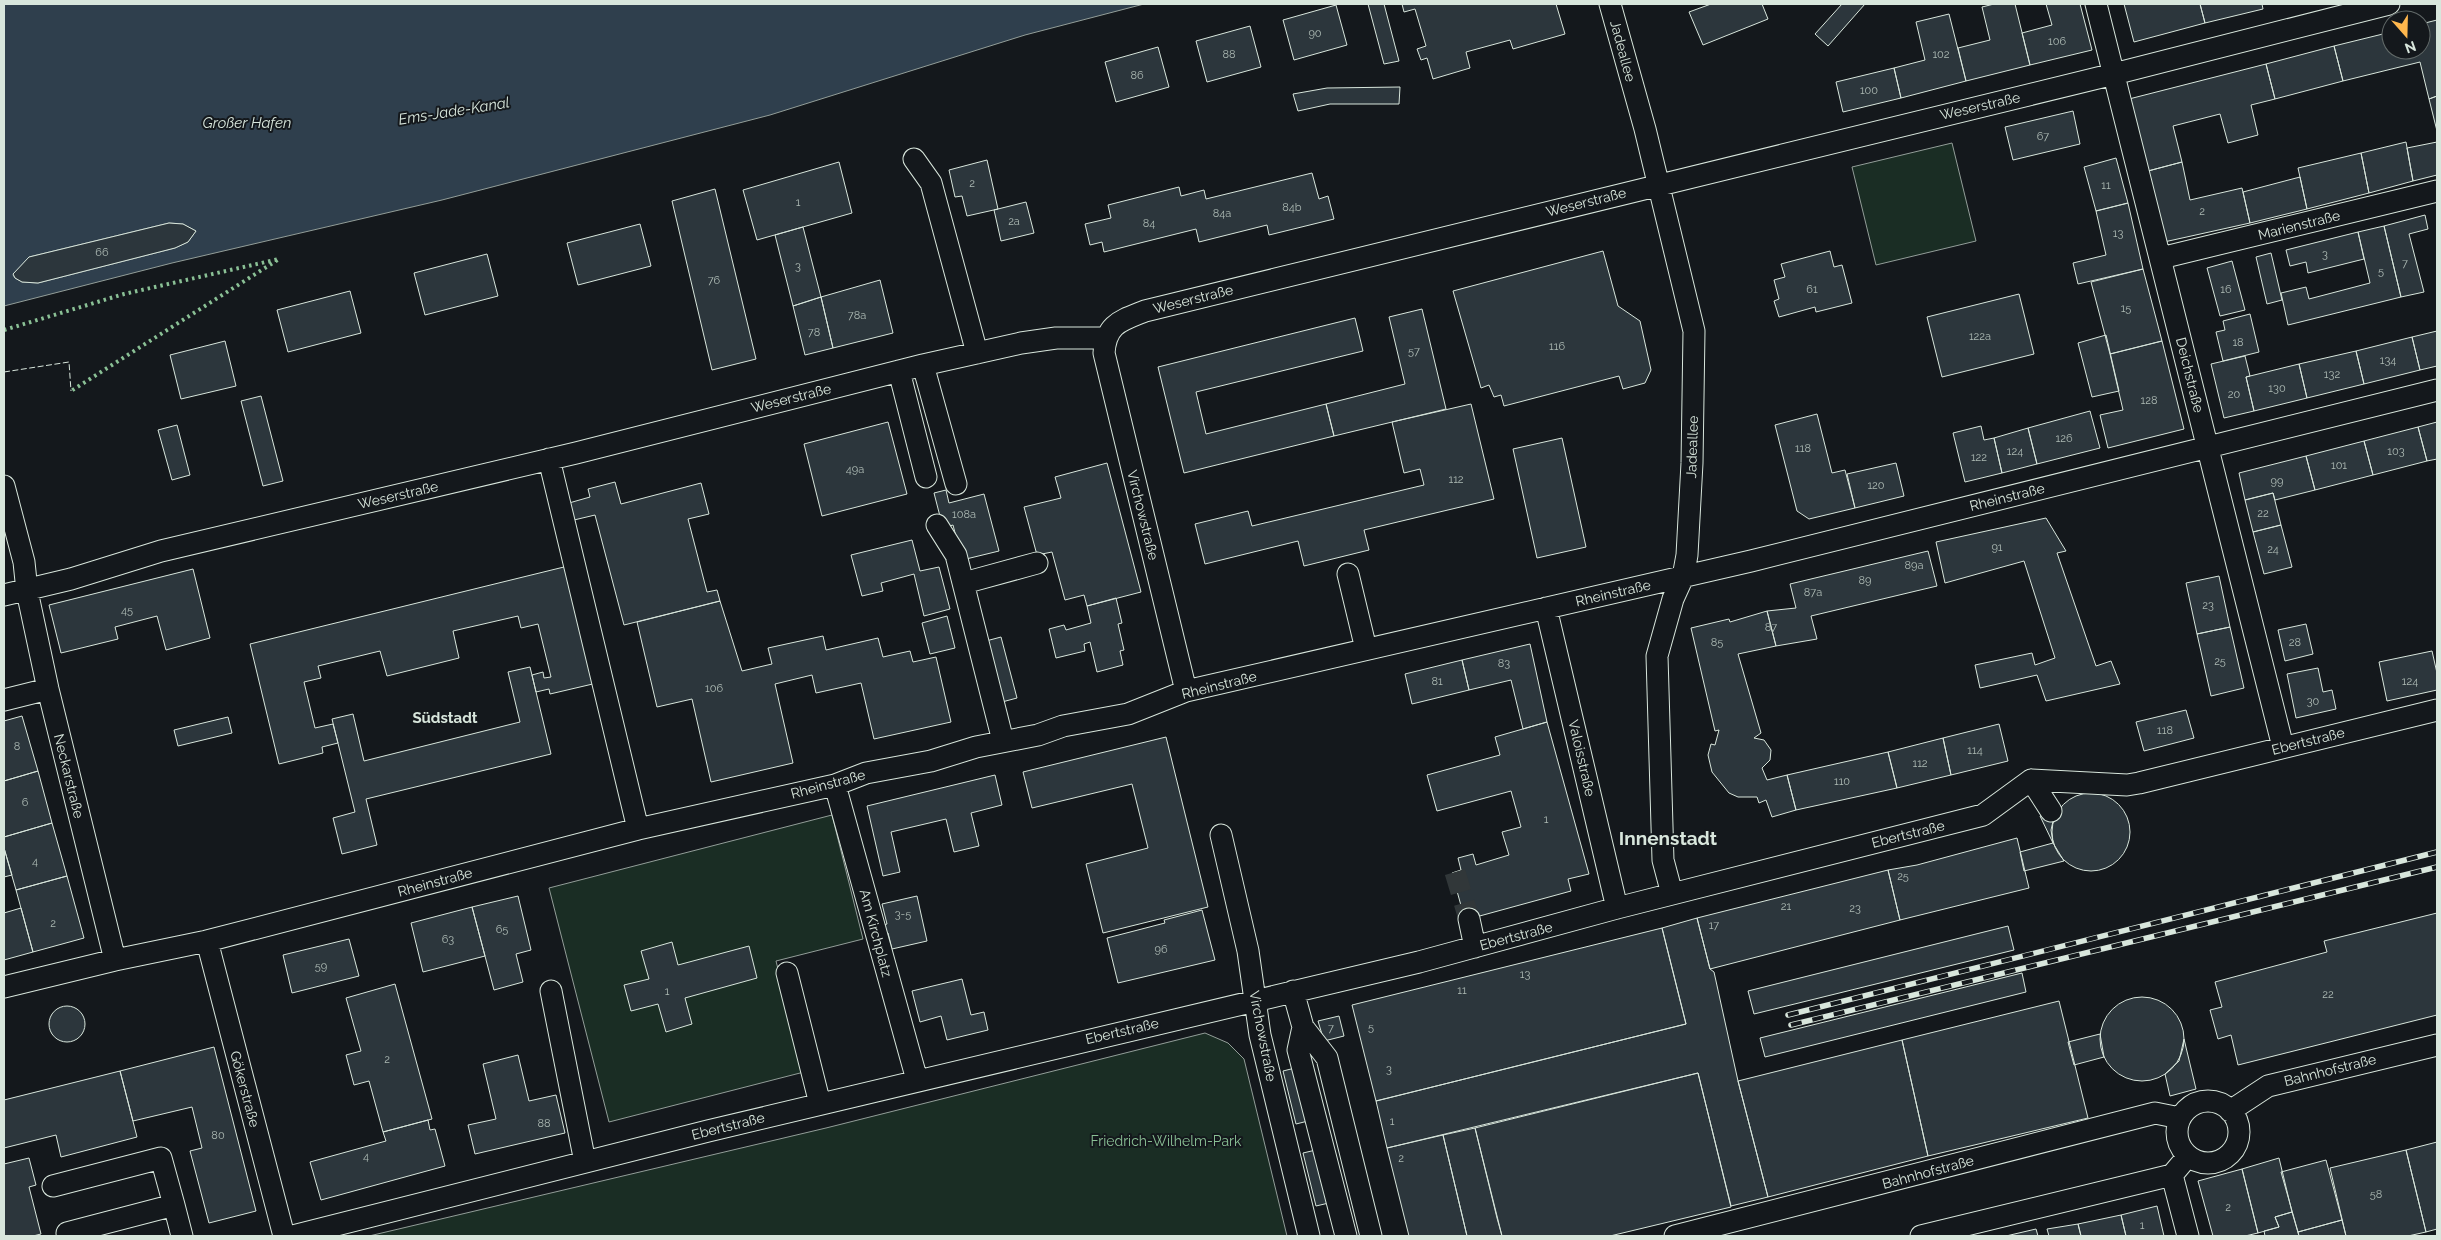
<svg xmlns="http://www.w3.org/2000/svg" width="2441" height="1240" font-family="Raleway,sans-serif">
  <rect width="100%" height="100%" fill="#14181c"/>
  <path fill="#1a2d24" stroke="#939e99" d="M1952,143L1976,241L1876,265L1852,167Z
    M832,815L863,939L776,961L804,1072L609,1122L549,888Z
    M1205,1033L1228,1043L1244,1059L1287,1236H369L826,1128Z"/>
  <path fill="#2f3f4d" stroke="#939e99" fill-rule="evenodd" d="M4,4H1144L1025,35L770,115L442,200L172,263L4,306ZM169,223L183,224L196,231L188,242L175,248L38,283L22,282L15,278L13,275L29,257Z"/>
  <path fill="#2c363c" stroke="#d8e6dc" d="M1368,4H1384L1399,61L1384,64Z
    M1402,4H1556L1565,34L1513,49L1510,40L1466,52L1470,68L1433,79L1427,58L1421,60L1417,49L1426,46L1415,9L1404,12Z
    M1711,4H1762L1768,19L1703,45L1689,12Z
    M1842,4H1865L1828,46L1815,34Z
    M1994,4H2015L2030,65L1966,81L1958,48L1990,40L1982,7Z
    M2046,4H2080L2092,50L2030,65L2022,33L2052,25Z
    M2124,4H2200L2205,23L2134,42Z
    M2200,4H2262L2263,9L2205,23Z
    M1336,5L1347,45L1294,60L1283,20Z
    M1949,14L1966,81L1901,98L1894,68L1925,60L1916,22Z
    M2437,20V96L2429,99L2420,62L2343,81L2334,46L2391,32V50H2421V24Z
    M1250,26L1261,67L1207,82L1196,41Z
    M2334,46L2343,81L2275,99L2266,64Z
    M1158,47L1169,87L1116,102L1105,62Z
    M2266,64L2275,99L2251,105L2258,135L2228,143L2220,114L2173,126L2182,162L2148,171L2129,99Z
    M1894,68L1901,98L1843,112L1836,82Z
    M1400,87L1399,104H1330L1298,111L1293,94L1327,88Z
    M2437,96V131L2429,99Z
    M2073,111L2080,144L2013,160L2005,127Z
    M2406,142L2413,181L2369,193L2361,153Z
    M2437,142V175L2413,181L2407,148Z
    M2361,153L2369,193L2307,209L2298,168Z
    M2116,158L2128,203L2096,211L2084,167Z
    M987,160L998,209L967,216L962,196L955,197L949,170Z
    M839,162L852,213L757,240L743,190Z
    M2182,162L2190,200L2242,188L2250,223L2164,242L2148,171Z
    M1312,173L1319,199L1328,196L1334,219L1269,235L1267,225L1199,242L1196,229L1104,252L1102,242L1090,245L1085,224L1111,218L1108,205L1179,187L1181,196L1204,190L1206,199Z
    M2300,177L2307,209L2250,223L2243,192Z
    M715,189L756,359L712,370L672,201Z
    M1026,202L1034,233L1001,241L994,210Z
    M2128,203L2143,269L2078,284L2073,263L2106,255L2096,211Z
    M2425,215L2428,229L2409,234L2424,292L2401,297L2384,226Z
    M169,223L183,224L196,231L188,242L175,248L38,283L22,282L15,278L13,274L29,257Z
    M640,224L651,266L578,285L567,243Z
    M2384,226L2401,297L2288,325L2281,293L2306,287L2309,299L2370,283L2358,232Z
    M803,227L821,297L793,306L775,235Z
    M2358,232L2364,259L2308,273L2306,262L2290,266L2286,250Z
    M1603,251L1618,306L1640,321L1651,370L1645,383L1623,389L1619,376L1504,406L1501,395L1494,397L1489,385L1481,388L1453,291Z
    M1830,251L1834,267L1842,265L1852,303L1816,312L1815,307L1779,317L1774,301L1779,299L1774,280L1785,277L1781,264Z
    M2271,253L2282,300L2267,304L2256,257Z
    M487,254L498,296L425,315L414,273Z
    M2232,261L2245,310L2220,316L2207,268Z
    M2143,269L2162,341L2110,354L2091,282Z
    M880,280L893,333L833,348L821,297Z
    M350,291L361,333L288,352L277,310Z
    M2019,294L2034,354L1942,377L1927,317Z
    M821,297L833,348L805,355L793,306Z
    M1422,309L1446,409L1334,436L1326,404L1405,384L1389,317Z
    M2250,314L2259,352L2223,361L2216,332L2225,330L2223,321Z
    M1355,318L1363,351L1196,392L1206,434L1326,404L1334,436L1184,473L1158,367Z
    M2437,331V366L2420,370L2412,337Z
    M2106,335L2119,391L2092,397L2078,343Z
    M2412,337L2420,370L2364,384L2356,351Z
    M225,341L236,386L181,399L170,355Z
    M2162,341L2184,429L2108,448L2100,415L2123,410L2110,354Z
    M2356,351L2364,384L2307,398L2299,364Z
    M2245,356L2250,376L2246,377L2254,411L2224,418L2211,364Z
    M2299,364L2307,398L2254,411L2246,377Z
    M261,396L283,481L263,486L241,401Z
    M1471,404L1494,499L1364,530L1369,550L1304,566L1298,541L1205,564L1195,524L1248,511L1252,526L1424,485L1420,469L1404,473L1392,422Z
    M2090,411L2100,448L2037,464L2028,428Z
    M1817,414L1832,473L1845,470L1855,508L1809,519L1797,511L1775,425Z
    M888,422L907,494L822,516L804,444Z
    M2437,422V459L2427,461L2418,427Z
    M177,425L190,475L172,480L158,430Z
    M1981,426L1984,440L1994,438L2002,473L1965,482L1953,433Z
    M2418,427L2427,461L2373,475L2364,441Z
    M2028,428L2037,464L2002,473L1994,438Z
    M1562,438L1586,547L1537,558L1513,449Z
    M2364,441L2373,475L2315,490L2306,456Z
    M2306,456L2315,490L2275,500L2273,493L2245,500L2239,473Z
    M1107,463L1141,592L1087,606L1084,595L1065,600L1052,552L1037,555L1024,507L1061,498L1055,477Z
    M1896,463L1904,496L1855,508L1847,474Z
    M615,482L621,504L701,483L709,514L688,519L707,592L717,590L720,601L624,625L595,515L574,520L569,503L590,497L588,489Z
    M946,490L949,503L984,494L999,551L962,560L953,525L943,528L934,493Z
    M2273,493L2281,525L2253,532L2245,500Z
    M2046,518L2066,551L2057,553L2096,666L2111,661L2120,684L2046,701L2037,675L1980,688L1975,665L2032,653L2035,665L2055,658L2024,561L1945,583L1936,542Z
    M2281,525L2292,567L2264,574L2253,532Z
    M912,540L920,571L939,567L950,609L924,616L914,574L881,583L883,591L862,596L851,555Z
    M1928,551L1937,586L1811,616L1817,639L1776,646L1767,611L1796,608L1790,584Z
    M568,566L597,683L550,694L549,689L536,692L532,675L543,672L544,678L551,677L538,624L521,628L518,616L453,631L459,658L387,676L380,651L318,666L321,678L304,682L315,728L333,724L338,743L322,747L323,753L279,764L250,644Z
    M193,569L210,638L166,650L157,616L115,627L118,639L61,653L49,605Z
    M2219,576L2230,627L2197,634L2186,583Z
    M1116,598L1122,623L1118,624L1124,650L1120,651L1123,665L1097,672L1090,642L1084,644L1085,651L1056,658L1049,629L1064,625L1066,630L1091,623L1087,606Z
    M720,601L742,671L772,664L768,648L823,636L826,650L878,638L883,657L910,651L913,662L936,657L951,722L874,739L861,683L816,693L812,675L775,684L793,763L711,782L692,699L657,707L637,622Z
    M1767,611L1776,646L1738,654L1761,733L1754,738L1764,740L1771,750L1770,760L1762,768L1767,780L1787,775L1796,810L1772,817L1766,800L1759,803L1757,797H1738L1729,793L1712,772L1708,755L1711,744L1715,745L1719,730L1715,731L1691,628L1729,619L1730,622Z
    M947,616L955,648L930,654L922,623Z
    M2306,624L2313,654L2285,661L2278,630Z
    M2230,627L2244,688L2211,696L2197,634Z
    M1001,637L1017,698L1002,702L986,641Z
    M1530,644L1547,722L1523,729L1511,680L1469,690L1462,660Z
    M2432,651L2437,673V690L2387,701L2379,662Z
    M1462,660L1469,690L1412,704L1405,674Z
    M530,667L551,754L366,799L377,845L342,854L333,818L355,812L332,719L353,714L364,761L520,722L508,672Z
    M2318,668L2323,692L2332,690L2336,709L2296,718L2287,674Z
    M2186,710L2194,738L2144,751L2136,722Z
    M22,716L38,771L4,781V721Z
    M228,717L232,733L178,746L174,730Z
    M1547,722L1589,874L1568,879L1571,891L1465,920L1452,873L1461,870L1458,858L1473,854L1476,865L1509,855L1502,832L1521,827L1511,791L1437,811L1427,775L1500,755L1495,737Z
    M1999,724L2008,761L1951,775L1943,738Z
    M1166,737L1208,907L1103,933L1086,864L1148,848L1132,784L1032,808L1023,772Z
    M1943,738L1951,775L1897,788L1888,752Z
    M1888,752L1897,788L1796,810L1787,775Z
    M38,771L52,823L4,837V781Z
    M995,775L1002,805L971,813L979,846L954,852L946,819L891,832L900,872L883,876L867,806Z
    M2052 832a39 39 0 1 1 78 0a39 39 0 1 1-78 0Z
    M2061,806L2054,817L2051,830L2053,843L2040,816Z
    M52,823L67,876L16,890L4,848V837Z
    M2017,838L2029,888L1900,920L1888,870L1917,865Z
    M2053,843L2064,861L2024,871L2020,852Z
    M4,848L12,875L4,877Z
    M1888,870L1900,920L1710,969L1697,918Z
    M67,876L84,938L33,952L16,890Z
    M518,896L531,950L516,954L523,982L494,990L472,907Z
    M917,896L927,941L892,949L888,933L881,935L879,926L887,924L882,904Z
    M472,907L485,956L423,972L411,923Z
    M21,908L33,952L4,960V913Z
    M1202,910L1215,960L1118,983L1107,938L1165,923L1164,920Z
    M2437,913V1015L2238,1065L2231,1035L2218,1039L2210,1010L2222,1007L2215,982L2327,952L2324,941Z
    M1697,918L1710,969L1714,972L1738,1081L1768,1197L1731,1206L1698,1073L1387,1148L1376,1101L1686,1024L1662,928Z
    M2008,926L2014,950L1754,1014L1748,991Z
    M1662,928L1686,1024L1376,1101L1352,1005Z
    M349,939L359,976L292,993L283,955Z
    M672,942L678,965L749,946L757,978L685,998L692,1024L666,1032L658,1004L631,1011L624,985L649,979L641,951Z
    M2022,973L2026,992L1765,1057L1760,1038Z
    M962,979L971,1015L984,1012L988,1030L947,1040L941,1016L920,1022L912,991Z
    M395,984L432,1119L383,1132L369,1081L354,1085L346,1055L361,1051L346,998Z
    M2100 1039a42 42 0 1 1 84 0a42 42 0 1 1-84 0Z
    M2059,1001L2088,1118L1928,1156L1902,1040Z
    M49 1024a18 18 0 1 1 36 0a18 18 0 1 1-36 0Z
    M1339,1016L1344,1036L1324,1041L1318,1021Z
    M2100,1034L2104,1057L2074,1065L2068,1042Z
    M2184,1039L2196,1089L2170,1096L2165,1074L2179,1061Z
    M1902,1040L1928,1156L1768,1197L1738,1081Z
    M214,1047L256,1211L209,1223L190,1151L202,1148L192,1107L133,1121L120,1071Z
    M518,1055L529,1101L556,1095L565,1133L475,1154L468,1125L496,1119L483,1064Z
    M1299,1067L1312,1120L1296,1124L1283,1071Z
    M120,1071L137,1137L61,1157L56,1135L4,1148V1100Z
    M1698,1073L1731,1207L1610,1236H1502L1475,1128Z
    M428,1120L430,1130L435,1129L445,1166L321,1200L310,1162L386,1141L383,1132Z
    M1475,1128L1497,1218L1502,1236H1467L1443,1135Z
    M1443,1135L1467,1236H1409L1387,1148Z
    M2437,1142V1229L2426,1232L2406,1150Z
    M1320,1149L1333,1202L1316,1206L1303,1153Z
    M2406,1150L2426,1232L2408,1236H2346L2330,1168Z
    M29,1158L36,1185L29,1187L41,1234L33,1236H4V1164Z
    M2279,1158L2292,1212L2275,1217L2279,1227L2258,1233L2242,1169Z
    M2326,1160L2342,1220L2298,1232L2281,1172Z
    M2242,1169L2258,1233L2245,1236H2213L2198,1181Z
    M2157,1206L2164,1236H2126L2121,1215Z
    M2292,1212L2299,1236H2265L2264,1231L2279,1227L2275,1217Z
    M2121,1215L2126,1236H2081L2078,1224Z
    M2342,1220L2346,1236H2299L2298,1232Z
    M2078,1224L2081,1236H2049L2047,1229Z
    M2036,1229L2038,1236H2006Z"/>
  <g fill="none" stroke-linecap="round" stroke-linejoin="round">
    <path stroke="#313739" stroke-width="21" stroke-dasharray="21 11" stroke-linecap="butt" d="M1455,872L1469,919"/>
    <defs>
      <path id="minor" d="M1610,4L1645,129L1694,331L1692,463L1687,555L1683,577L1673,599L1657,656L1663,860L1672,894
        M2096,4L2283,747
        M914,159L931,183L977,353
        M2161,258L2437,191
        M923,365L956,484
        M899,371L926,477
        M549,459L638,829
        M4,486L24,562L27,591L48,689L115,960
        M937,525L956,555L1003,741
        M1348,574L1366,649
        M964,583L1037,563
        M4,595L71,579L161,551L576,453L923,365L1021,343L1056,338H1105
        M1546,608L1617,908
        M1186,691L1104,353C1106,324 1120,321 1145,311L2114,74L2389,4
        M4,700L48,689
        M2031,780L2051,811
        M835,785L917,1080
        M1221,835L1248,951L1260,1035L1309,1236
        M1469,919L1475,947
        M207,941L284,1236
        M787,973L820,1104
        M4,987L115,960L207,941L638,829L835,785L866,773L931,761L976,747L1038,735L1063,726L1128,714L1186,691L1751,561L2437,390
        M551,991L585,1162
        M1293,991L1303,1027L1327,1058L1371,1236
        M1303,1027L1298,1050L1346,1236
        M2177 1132a31 31 0 1 1 62 0a31 31 0 1 1-62 0Z
        M2230,1111L2268,1086L2437,1045
        M2172,1175L2188,1236
        M53,1186L161,1158L174,1205
        M67,1233L174,1205L182,1236
        M293,1236L708,1131L1419,962L1617,908L1983,815L2031,780L2127,785L2139,783L2437,710
        M1675,1236L2155,1113L2180,1118
        M1921,1236L2172,1175L2188,1156"/>
    </defs>
    <use href="#minor" stroke="#d8e6dc" stroke-width="23"/>
    <use href="#minor" stroke="#14181c" stroke-width="21"/>
    <defs>
      <path id="rail" d="M1788,1015L2437,852
        M1791,1025L2437,867"/>
    </defs>
    <use href="#rail" stroke="#d8e6dc" stroke-width="5.5"/>
    <use href="#rail" stroke="#14181c" stroke-width="4" stroke-dasharray="11" stroke-linecap="butt"/>
    <path stroke="#8ac095" stroke-width="4" stroke-dasharray="2.5 4" stroke-linecap="butt" d="M4,330L124,294L279,259L71,391"/>
    <path stroke="#d8e6dc" stroke-width="1" stroke-dasharray="6 2.5" stroke-linecap="butt" d="M4,372L69,362L71,391"/>
  </g>
  <g text-anchor="middle" dominant-baseline="central" stroke-width="4" stroke-linejoin="round" paint-order="stroke">
    <g font-size="11" fill="#adbab4">
      <text x="1315" y="33">90</text>
      <text x="2057" y="41">106</text>
      <text x="1229" y="54">88</text>
      <text x="1941" y="54">102</text>
      <text x="1137" y="75">86</text>
      <text x="1869" y="90">100</text>
      <text x="2043" y="136">67</text>
      <text x="972" y="183">2</text>
      <text x="2106" y="185">11</text>
      <text x="798" y="202">1</text>
      <text x="1292" y="207">84b</text>
      <text x="2202" y="211">2</text>
      <text x="1222" y="213">84a</text>
      <text x="1014" y="221">2a</text>
      <text x="1149" y="223">84</text>
      <text x="2118" y="233">13</text>
      <text x="102" y="252">66</text>
      <text x="2325" y="254">3</text>
      <text x="2405" y="263">7</text>
      <text x="798" y="266">3</text>
      <text x="2381" y="271">5</text>
      <text x="714" y="280">76</text>
      <text x="1812" y="289">61</text>
      <text x="2226" y="289">16</text>
      <text x="2126" y="308">15</text>
      <text x="857" y="315">78a</text>
      <text x="814" y="332">78</text>
      <text x="1980" y="336">122a</text>
      <text x="2238" y="342">18</text>
      <text x="1557" y="346">116</text>
      <text x="1414" y="351">57</text>
      <text x="2388" y="360">134</text>
      <text x="2332" y="374">132</text>
      <text x="2277" y="388">130</text>
      <text x="2234" y="394">20</text>
      <text x="2149" y="400">128</text>
      <text x="2064" y="438">126</text>
      <text x="1803" y="448">118</text>
      <text x="2015" y="451">124</text>
      <text x="2396" y="451">103</text>
      <text x="1979" y="457">122</text>
      <text x="2339" y="465">101</text>
      <text x="855" y="469">49a</text>
      <text x="1456" y="479">112</text>
      <text x="2277" y="481">99</text>
      <text x="1876" y="485">120</text>
      <text x="2263" y="513">22</text>
      <text x="964" y="514">108a</text>
      <text x="1997" y="547">91</text>
      <text x="2273" y="549">24</text>
      <text x="1914" y="565">89a</text>
      <text x="1865" y="580">89</text>
      <text x="1813" y="592">87a</text>
      <text x="2208" y="605">23</text>
      <text x="127" y="610">45</text>
      <text x="1771" y="627">87</text>
      <text x="1717" y="642">85</text>
      <text x="2295" y="642">28</text>
      <text x="2220" y="661">25</text>
      <text x="1504" y="663">83</text>
      <text x="1437" y="681">81</text>
      <text x="2410" y="681">124</text>
      <text x="714" y="688">106</text>
      <text x="2313" y="701">30</text>
      <text x="2165" y="730">118</text>
      <text x="17" y="746">8</text>
      <text x="1975" y="750">114</text>
      <text x="1920" y="763">112</text>
      <text x="1842" y="781">110</text>
      <text x="25" y="802">6</text>
      <text x="1546" y="819">1</text>
      <text x="35" y="861">4</text>
      <text x="1903" y="876">25</text>
      <text x="1786" y="906">21</text>
      <text x="1855" y="908">23</text>
      <text x="903" y="914">3-5</text>
      <text x="53" y="923">2</text>
      <text x="1714" y="925">17</text>
      <text x="502" y="929">65</text>
      <text x="448" y="939">63</text>
      <text x="1161" y="949">96</text>
      <text x="321" y="966">59</text>
      <text x="1525" y="974">13</text>
      <text x="1462" y="990">11</text>
      <text x="667" y="991">1</text>
      <text x="2328" y="994">22</text>
      <text x="1371" y="1027">5</text>
      <text x="1331" y="1028">7</text>
      <text x="387" y="1059">2</text>
      <text x="1389" y="1069">3</text>
      <text x="1392" y="1121">1</text>
      <text x="544" y="1123">88</text>
      <text x="218" y="1135">80</text>
      <text x="366" y="1156">4</text>
      <text x="1401" y="1158">2</text>
      <text x="2376" y="1194">58</text>
      <text x="2228" y="1207">2</text>
      <text x="2142" y="1225">1</text>
    </g>
    <g font-size="14" fill="#d8e6dc" stroke="#14181c">
      <text transform="translate(1623 51) rotate(75)">Jadeallee</text>
      <text transform="translate(1980 106) rotate(-13)">Weserstraße</text>
      <text transform="translate(1586 202) rotate(-14)">Weserstraße</text>
      <text transform="translate(2299 225) rotate(-14)">Marienstraße</text>
      <text transform="translate(1193 299) rotate(-14)">Weserstraße</text>
      <text transform="translate(2190 375) rotate(76)">Deichstraße</text>
      <text transform="translate(791 398) rotate(-14)">Weserstraße</text>
      <text transform="translate(1692 447) rotate(-88)">Jadeallee</text>
      <text transform="translate(398 495) rotate(-13)">Weserstraße</text>
      <text transform="translate(2007 497) rotate(-14)">Rheinstraße</text>
      <text transform="translate(1143 515) rotate(76)">Virchowstraße</text>
      <text transform="translate(1613 593) rotate(-13)">Rheinstraße</text>
      <text transform="translate(1219 685) rotate(-14)">Rheinstraße</text>
      <text transform="translate(2308 741) rotate(-14)">Ebertstraße</text>
      <text transform="translate(1582 758) rotate(77)">Valoisstraße</text>
      <text transform="translate(69 776) rotate(76)">Neckarstraße</text>
      <text transform="translate(828 784) rotate(-15)">Rheinstraße</text>
      <text transform="translate(1908 834) rotate(-14)">Ebertstraße</text>
      <text transform="translate(435 882) rotate(-15)">Rheinstraße</text>
      <text transform="translate(876 933) rotate(75)">Am Kirchplatz</text>
      <text transform="translate(1516 936) rotate(-15)">Ebertstraße</text>
      <text transform="translate(1122 1031) rotate(-13)">Ebertstraße</text>
      <text transform="translate(1263 1036) rotate(79)">Virchowstraße</text>
      <text transform="translate(2330 1070) rotate(-14)">Bahnhofstraße</text>
      <text transform="translate(245 1089) rotate(75)">Gökerstraße</text>
      <text transform="translate(728 1126) rotate(-14)">Ebertstraße</text>
      <text transform="translate(1928 1172) rotate(-15)">Bahnhofstraße</text>
    </g>
    <g font-size="14" fill="#8ac095" stroke="#14181c">
      <text x="1166" y="1141">Friedrich-Wilhelm-Park</text>
    </g>
    <g font-size="15" font-style="italic" fill="#d8e6dc" stroke="#14181c">
      <text transform="translate(454 111) rotate(-9)">Ems-Jade-Kanal</text>
      <text x="247" y="123">Großer Hafen</text>
    </g>
    <g font-size="15" font-weight="bold" fill="#d8e6dc" stroke="#14181c">
      <text x="445" y="718">Südstadt</text>
    </g>
    <g font-size="19" font-weight="bold" fill="#d8e6dc" stroke="#14181c">
      <text x="1668" y="838">Innenstadt</text>
    </g>
  </g>
  <rect width="2441" height="1240" fill="none" stroke="#d8e6dc" stroke-width="10"/>
  <g transform="translate(2406 35) rotate(160)"><circle r="24" fill="#14181c" stroke="#626a69"/>
  <path d="M0-4L9 19L0 12L-9 19Z" fill="#ffb74d"/>
  <text y="-8" font-size="14" font-weight="bold" text-anchor="middle" fill="#d8e6dc">N</text>
  </g>
</svg>
